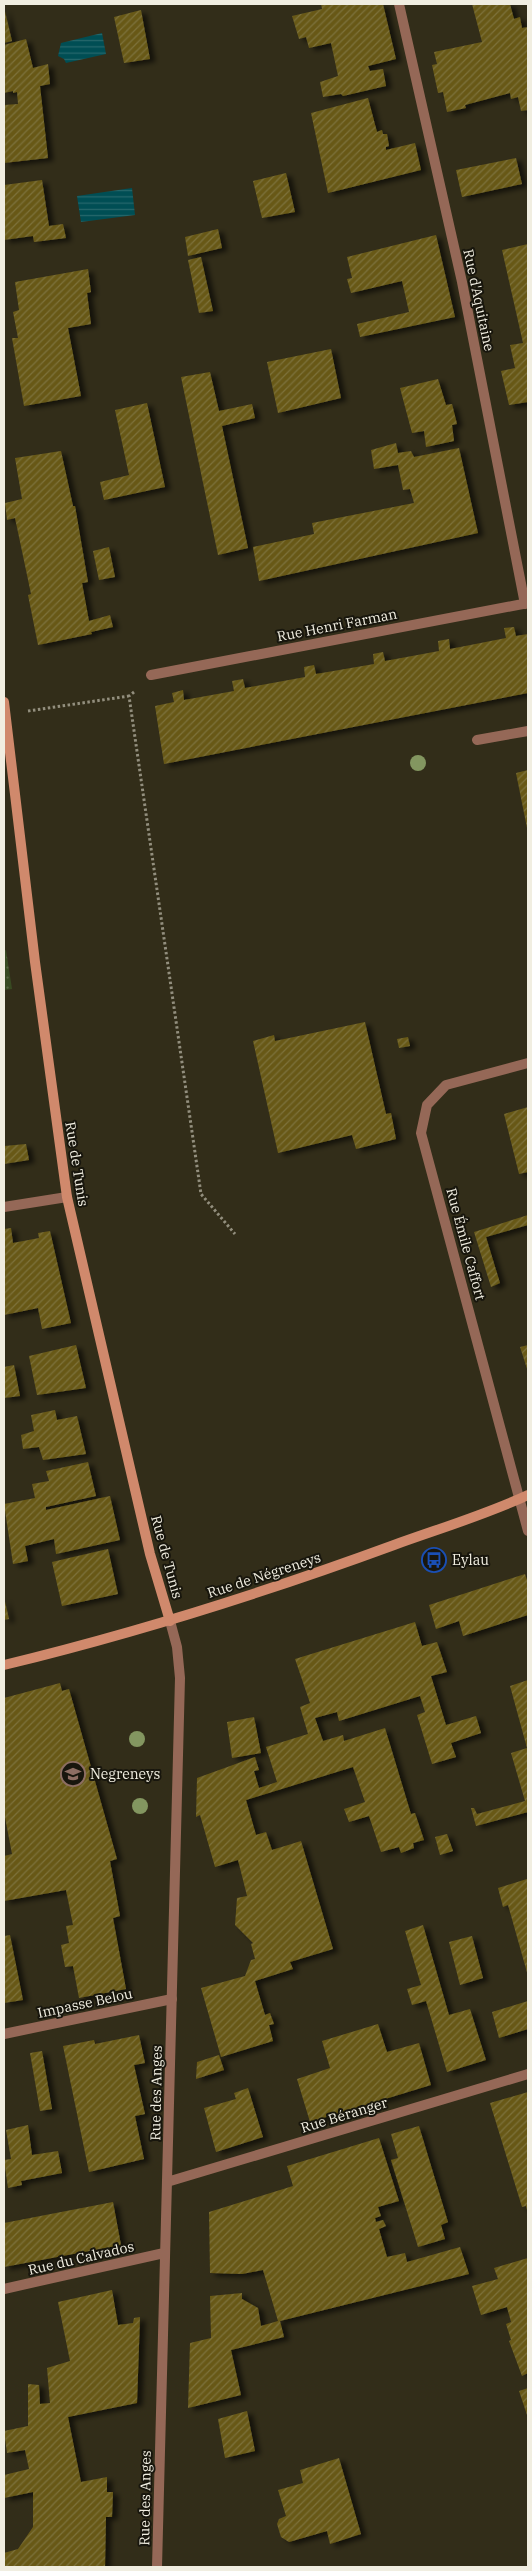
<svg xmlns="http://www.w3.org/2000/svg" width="532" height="2571" font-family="'IBM Plex Serif',serif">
  <defs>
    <pattern id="park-dots" width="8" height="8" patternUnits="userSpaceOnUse" patternTransform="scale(1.25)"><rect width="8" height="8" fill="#384a21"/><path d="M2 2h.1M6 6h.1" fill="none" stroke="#556441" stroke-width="1.8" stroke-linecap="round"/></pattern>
    <pattern id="water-rules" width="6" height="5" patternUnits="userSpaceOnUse" patternTransform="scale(1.25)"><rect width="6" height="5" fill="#004e54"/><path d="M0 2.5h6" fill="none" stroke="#26686c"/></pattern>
    <pattern id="building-hatch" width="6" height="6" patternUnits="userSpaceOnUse" patternTransform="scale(1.25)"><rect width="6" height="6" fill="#675919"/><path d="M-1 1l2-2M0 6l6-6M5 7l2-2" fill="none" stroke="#7d713a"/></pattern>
    <filter id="shadow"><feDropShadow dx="5.5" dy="3" stdDeviation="2.5" flood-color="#0009"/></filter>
  </defs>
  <rect width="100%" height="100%" fill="#322d19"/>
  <path fill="url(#park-dots)" d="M6,950L12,989L4,990V951Z"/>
  <path fill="url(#water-rules)" d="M102,33L106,54L66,63L64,59L58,56L61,43Z
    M132,188L135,215L81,222L77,196Z"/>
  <path fill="url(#building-hatch)" filter="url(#shadow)" d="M321,4H383L396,59L368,66L370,71L383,69L386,86L343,96L341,94L323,97L320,82L338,76L331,43L309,48L306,37L299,39L292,16L322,9Z
    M472,4H510L514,19L520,17L522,28L528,27V110L521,111L518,97L511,99L510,93L465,105L466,108L447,112L443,92L438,93L432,65L437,64L434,52L482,42Z
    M4,7L12,41L4,43Z
    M141,10L150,59L124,63L114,17Z
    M26,39L33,68L48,64L50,84L40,86L48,158L4,163V105L18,104L17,92L13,93V91L4,93V45Z
    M368,98L377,132L382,130L383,134H387L389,146L386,147V150L415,143L421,170L328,193L311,113Z
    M516,158L522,184L462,197L456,170Z
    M286,173L295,212L262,218L253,181Z
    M42,180L49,226L63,224L66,238L34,242L33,236L4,240V185Z
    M218,229L222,248L188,256L185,237Z
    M436,235L455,317L360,337L357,324L409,312L402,281L351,293L347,279L352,278L347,257Z
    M528,244V402L509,405L501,371L515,368L510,345L523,343L502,250Z
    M201,257L213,311L199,313L188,260Z
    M88,269L91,292L87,293L91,324L68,328L81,396L24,406L12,338H18L13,312L19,310L15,282Z
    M331,349L341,398L278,413L267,362Z
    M210,372L219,411L252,404L255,418L222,426L248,548L218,555L181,377Z
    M438,379L446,405L452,404L457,424L452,425L454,441L426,447L424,431L412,433L400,388Z
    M147,403L165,487L104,500L100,482L129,475L115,410Z
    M396,443L398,453L411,451L414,457L459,448L478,533L259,581L253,547L314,534L312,523L414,503L410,489L403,490L398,465L374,469L371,450Z
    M61,451L73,506H75L88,582L82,583L89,621L110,615L113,627L91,632L92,634L38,645L28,595L31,594L15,518L7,520L5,503L22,499L15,458Z
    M109,547L115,577L99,580L93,551Z
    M514,627L516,636L528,634V693L164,764L155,706L174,702L172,693L183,690L184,700L234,691L232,681L243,679L245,688L305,677L304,667L314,665L316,674L374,664L373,654L383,652L385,661L439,651L438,641L449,639L450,649L506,638L504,628Z
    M528,770V828H527L516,773Z
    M365,1022L386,1114L391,1113L396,1139L356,1149L352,1135L278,1153L253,1041L274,1035L275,1041Z
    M408,1037L410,1046L399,1048L397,1039Z
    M528,1107V1172L519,1174L504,1114Z
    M26,1144L29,1160L4,1164V1146Z
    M528,1215V1225L486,1237L500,1283L491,1287L474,1232Z
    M11,1228L13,1243L39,1238L38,1233L50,1231L71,1323L42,1329L38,1308L4,1315V1229Z
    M76,1345L86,1388L37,1395L29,1356Z
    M528,1345V1372L520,1347Z
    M14,1365L20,1396L4,1398V1367Z
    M55,1410L57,1420L77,1416L86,1454L43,1460L39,1447L23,1449L21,1435L34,1431L31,1415Z
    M88,1462L96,1496L46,1507V1510L110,1496L120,1540L56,1554L54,1539L25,1546L28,1561L13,1564L4,1504L35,1498L32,1484L49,1481L46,1471Z
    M108,1549L118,1594L62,1606L52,1562Z
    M525,1574L528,1583V1615L463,1636L459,1621L436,1629L429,1605Z
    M4,1597L9,1619L4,1620Z
    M415,1622L422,1646L437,1642L447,1672L431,1676L446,1725L476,1716L481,1733L451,1743L456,1757L432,1764L417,1715L425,1712L420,1696L339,1721L337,1712L315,1718L323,1741L343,1735L344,1741L385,1728L411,1814L415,1813L424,1840L413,1843L414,1848L401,1853L399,1847L381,1852L369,1816L349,1822L344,1809L365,1802L353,1767L246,1800L256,1835L266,1832L272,1850L301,1841L333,1949L290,1962L293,1969L255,1981L265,2015L270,2013L274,2024L269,2025L273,2041L221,2057L201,1988L245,1976L251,1960L255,1959L251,1944L253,1943L235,1925L237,1898L247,1896L238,1860L215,1867L200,1815L196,1817L197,1778L255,1757L259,1770L254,1771L259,1788L277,1782L266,1747L308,1734L300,1707L310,1703L295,1659Z
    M528,1680V1812L476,1826L471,1808H474L477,1814L525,1801L511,1753L527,1748L510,1686Z
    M60,1683L62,1691L69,1689L117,1859L110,1861L120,1916L113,1918L126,1989L79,1998L73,1966L65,1967L61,1945L69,1943L66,1926L73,1925L66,1890L4,1901V1856L12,1854L4,1812V1698Z
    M254,1717L261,1753L232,1758L227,1722Z
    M447,1834L453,1851L440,1855L435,1837Z
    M527,1879L528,1884V1976L508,1905L503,1907L498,1888Z
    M423,1925L449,2015L470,2009L486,2060L447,2072L426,2001L412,2005L407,1989L421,1985L405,1931Z
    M10,1935L23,2000L4,2003V1936Z
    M472,1936L483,1978L460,1985L449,1942Z
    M528,2001V2029L499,2038L492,2012Z
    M378,2024L387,2052L419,2043L431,2085L310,2122L297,2079L330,2068L322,2041Z
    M139,2035L145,2063L134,2065L145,2114L135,2116L144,2159L89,2172L63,2046L94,2040L95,2044Z
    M42,2051L52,2109L40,2111L30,2053Z
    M219,2055L224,2070L196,2079L197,2062Z
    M248,2088L263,2137L216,2152L204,2108L236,2099L234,2093Z
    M528,2092V2214L526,2206L522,2207L490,2103Z
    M28,2125L32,2155L58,2151L62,2173L21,2181L22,2185L8,2188L4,2160L11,2159L6,2130Z
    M419,2126L448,2222L441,2225L445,2239L418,2247L391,2160L398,2158L391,2134Z
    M379,2138L399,2201L378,2207L381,2216L375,2218L376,2222L383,2220L386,2226L379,2229L387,2257L405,2253L407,2262L460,2247L469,2274L280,2321L284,2337L231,2350L241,2395L188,2408L190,2343L211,2338L210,2296L242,2293V2299L258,2308L261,2326L278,2321L263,2270L242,2274L210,2273L209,2212L293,2186L287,2166Z
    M113,2202L121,2245L4,2267V2223Z
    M528,2258V2373L522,2376L509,2341L511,2340L506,2324L511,2322L507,2307L481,2315L472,2286L498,2279L494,2268Z
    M112,2290L118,2325L133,2323L134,2318L140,2317L137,2403L68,2417L81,2482L107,2477V2492H113L112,2517H106L105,2567H4V2553L18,2549L33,2527V2492L4,2498V2475L29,2469L25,2450L7,2453L4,2431L28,2426V2384L39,2385L40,2404L50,2403L47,2368L70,2361L58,2302Z
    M528,2388V2418L519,2391Z
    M247,2411L255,2451L225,2458L218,2419Z
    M339,2458L361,2534L330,2544L327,2531L289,2542L281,2537L277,2524L279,2519L286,2516L278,2490L303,2483L300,2470Z"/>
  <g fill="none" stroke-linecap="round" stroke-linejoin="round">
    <path stroke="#938f7e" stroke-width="3" stroke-dasharray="2.5 2.5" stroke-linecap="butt" d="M134,692L129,696L201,1194L235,1234
      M28,711L129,696"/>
    <path stroke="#956857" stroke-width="10" d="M4,2034L172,1999"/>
    <path stroke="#956857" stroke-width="10" d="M399,4L462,282L525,604
      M151,675L528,603
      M477,740L528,731
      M528,1063L446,1085L427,1105L421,1133L528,1531
      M4,1207L67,1197
      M167,2182L528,2074
      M4,2289L164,2253
      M157,2567L180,1678L177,1647L170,1621"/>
    <path stroke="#d0896c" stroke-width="10" d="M4,702L35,962L67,1197L150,1554L170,1621
      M4,1665C136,1633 266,1592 394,1545C438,1529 485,1515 528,1495"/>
  </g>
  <g fill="#839660">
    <circle cx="418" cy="763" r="8"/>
    <circle cx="137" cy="1739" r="8"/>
    <circle cx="140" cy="1806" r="8"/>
  </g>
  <defs>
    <symbol id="bus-ring" viewBox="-11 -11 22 22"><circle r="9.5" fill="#18160d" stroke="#1a4fb4" stroke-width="1.5"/><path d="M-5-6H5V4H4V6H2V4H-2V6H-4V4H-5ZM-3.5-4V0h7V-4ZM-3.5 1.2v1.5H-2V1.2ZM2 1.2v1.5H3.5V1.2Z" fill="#1a4fb4"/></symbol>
    <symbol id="school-ring" viewBox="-11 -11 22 22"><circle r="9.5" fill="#18160d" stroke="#8d6e63" stroke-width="1.5"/><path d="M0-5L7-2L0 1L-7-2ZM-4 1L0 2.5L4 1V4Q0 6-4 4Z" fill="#8d6e63"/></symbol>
  </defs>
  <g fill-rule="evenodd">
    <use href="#bus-ring" x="420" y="1546" width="28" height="28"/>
    <use href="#school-ring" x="59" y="1760" width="28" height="28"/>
  </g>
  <g text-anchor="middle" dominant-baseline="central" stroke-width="4" stroke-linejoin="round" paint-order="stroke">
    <g font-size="14" fill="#f1eee1" stroke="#18160d">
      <text transform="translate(479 300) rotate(78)">Rue d'Aquitaine</text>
      <text transform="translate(337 625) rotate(-11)">Rue Henri Farman</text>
      <text transform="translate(77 1164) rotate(81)">Rue de Tunis</text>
      <text transform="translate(466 1244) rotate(75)">Rue Émile Caffort</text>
      <text transform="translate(167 1557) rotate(75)">Rue de Tunis</text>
      <text transform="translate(264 1575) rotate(-18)">Rue de Négreneys</text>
      <text transform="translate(85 2003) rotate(-12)">Impasse Belou</text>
      <text transform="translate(156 2093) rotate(-89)">Rue des Anges</text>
      <text transform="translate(344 2115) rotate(-17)">Rue Béranger</text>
      <text transform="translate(81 2258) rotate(-13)">Rue du Calvados</text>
      <text transform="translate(145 2498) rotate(-89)">Rue des Anges</text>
    </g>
    <g font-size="14" fill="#f1eee1" stroke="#18160d" text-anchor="start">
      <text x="452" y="1560">Eylau</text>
      <text x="90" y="1774">Negreneys</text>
    </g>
  </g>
  <rect width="532" height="2571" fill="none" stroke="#f1eee1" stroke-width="10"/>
</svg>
